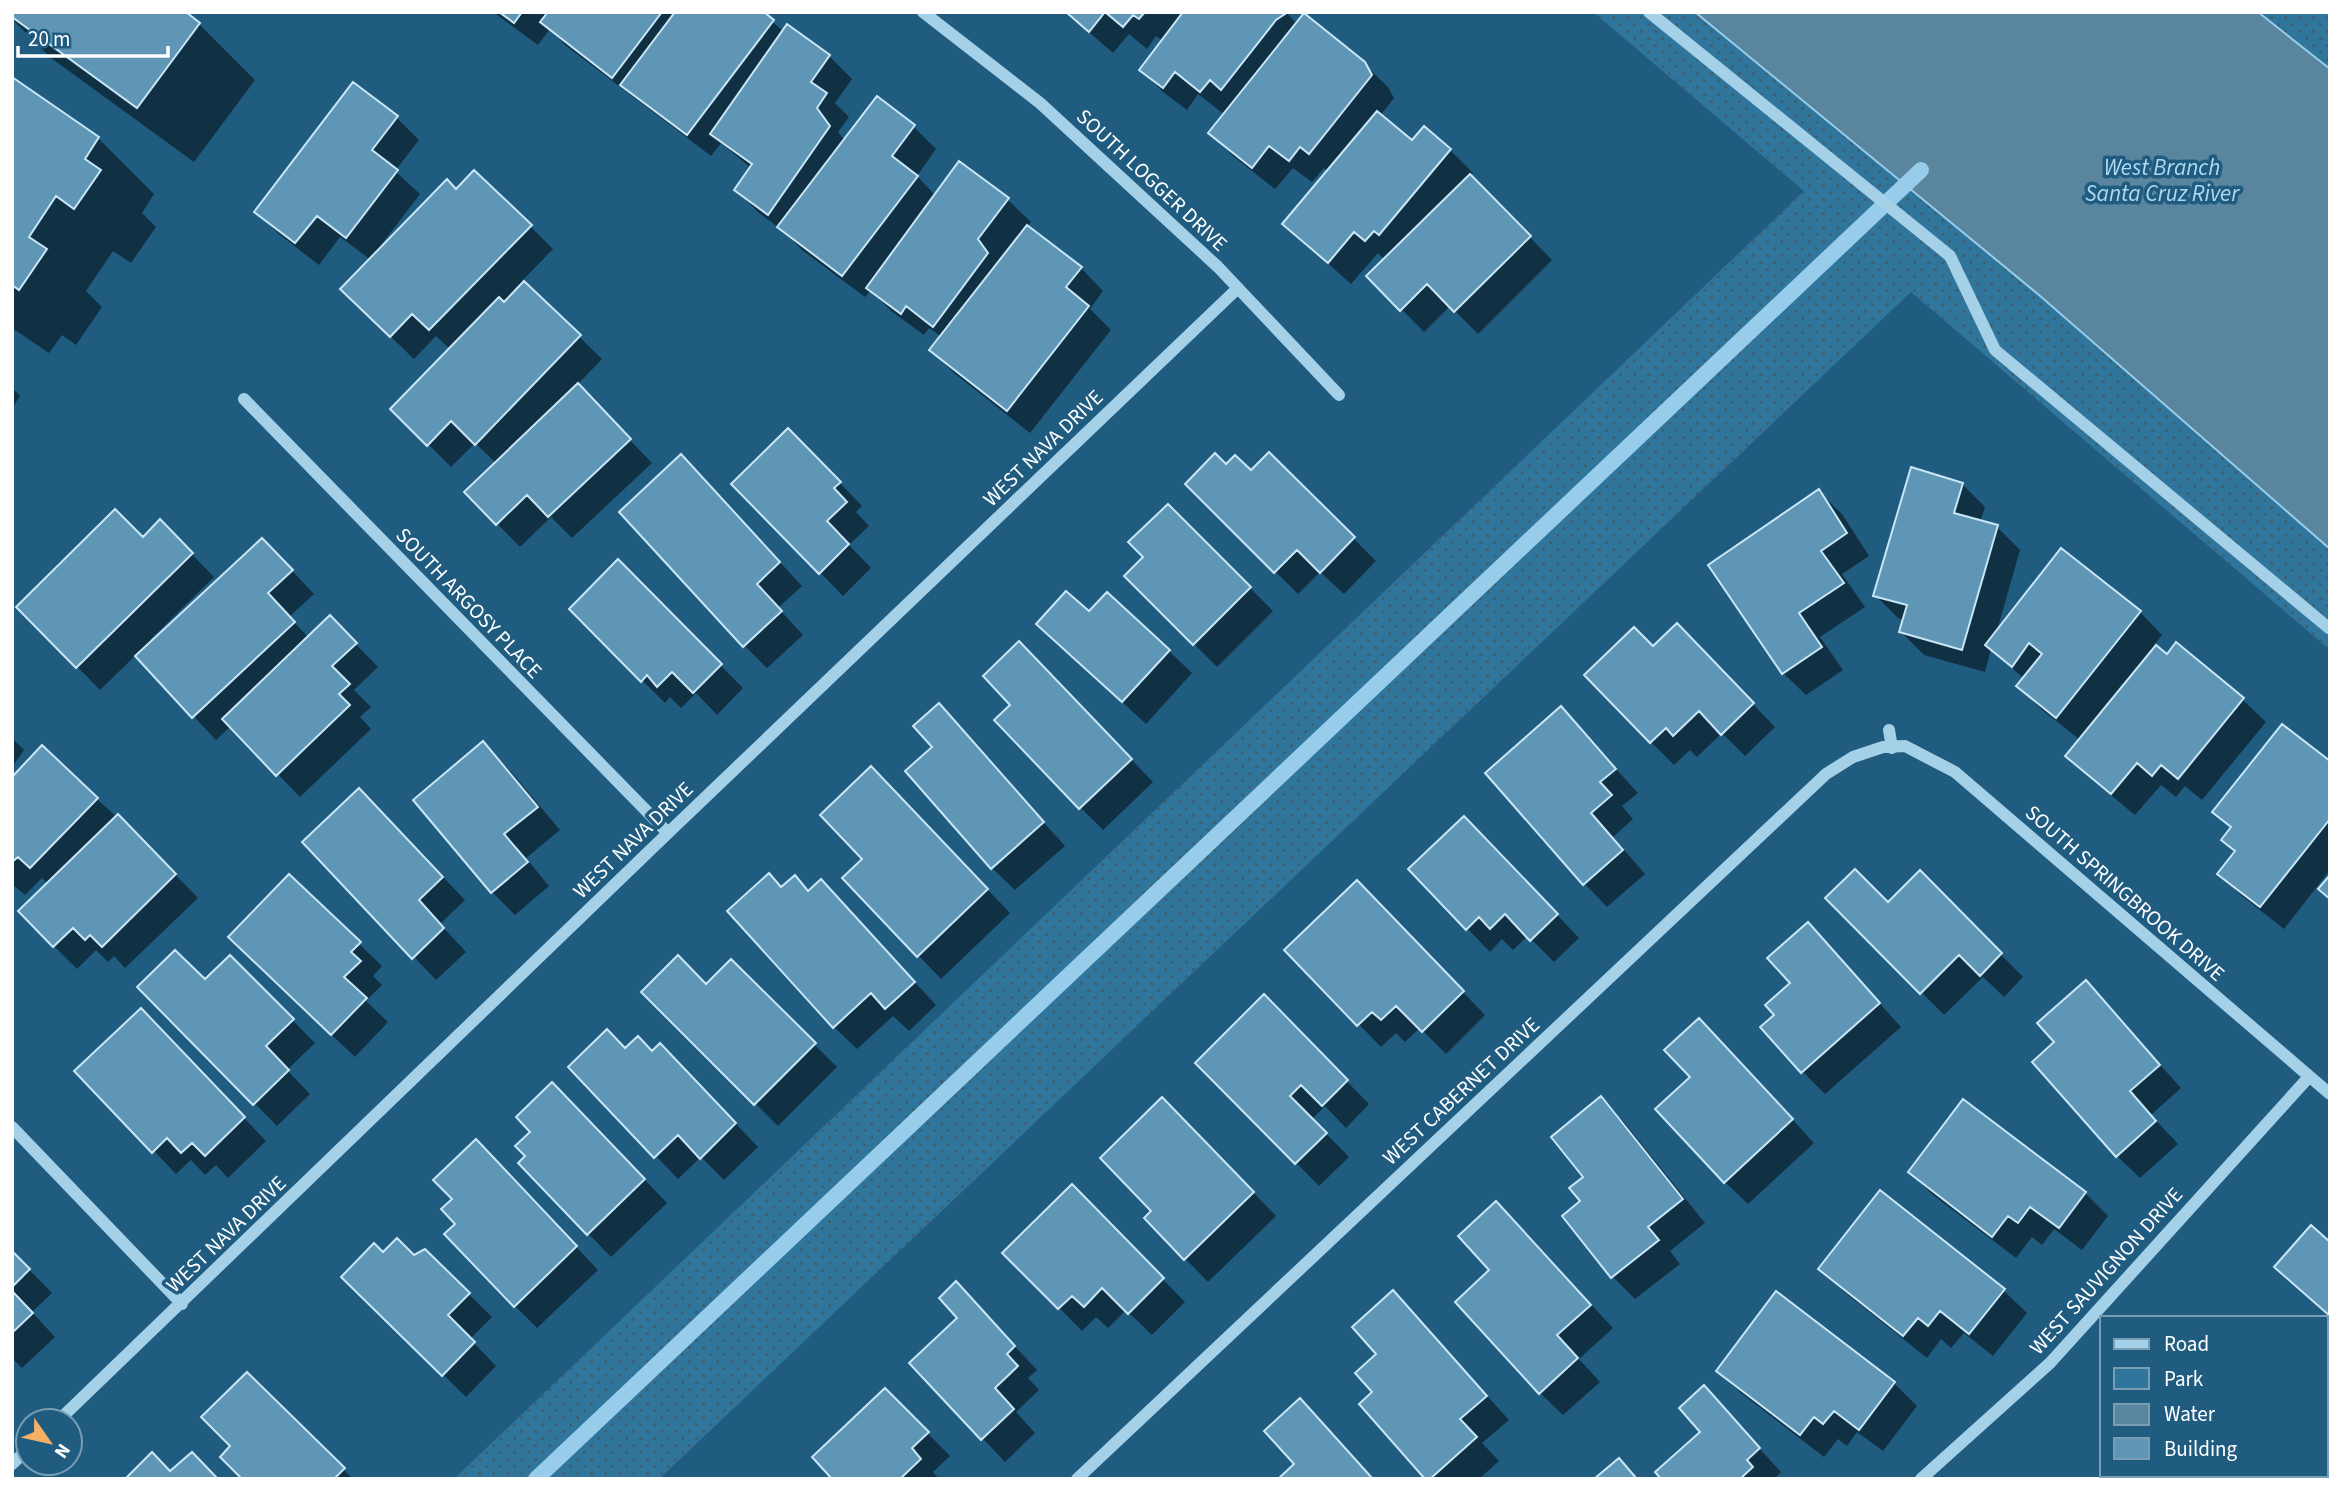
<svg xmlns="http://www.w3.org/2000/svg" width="2342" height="1491" font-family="'Source Sans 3',sans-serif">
  <defs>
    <pattern id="green-dots" width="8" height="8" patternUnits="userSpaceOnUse" patternTransform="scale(1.75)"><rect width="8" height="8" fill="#2f759c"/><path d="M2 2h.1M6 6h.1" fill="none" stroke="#3f5e70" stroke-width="1.8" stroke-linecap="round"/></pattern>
  </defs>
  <rect width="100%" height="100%" fill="#1f5c80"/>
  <path fill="url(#green-dots)" d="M1593,12H2330V650L1911,292L659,1479H454L1804,191Z"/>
  <path fill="#5a859f" stroke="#97cdea" stroke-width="2" d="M1695,12H2258L2330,69V549L2039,295Z"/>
  <path fill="#0007" d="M12,12L199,24L255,80L194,162L51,58L12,19Z
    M493,12H765L764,14L784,32L829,56L852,79L835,103L849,117L838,132L845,141L914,127L936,149L917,176L936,196L960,164L1008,200L1031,222L1027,227L1081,268L1103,291L1090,309L1111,330L1030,433L954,373L931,350L942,337L929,328L924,335L891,311L871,290L865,297L802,250L782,230L759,213L736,190L751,168L721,143L711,156L565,45L550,29L538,45Z
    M1066,12H1286L1297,24L1364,64L1388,87L1394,98L1380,116L1412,142L1450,150L1473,173L1470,176L1552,260L1478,334L1450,306L1424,332L1369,276L1385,260L1378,253L1351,284L1284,224L1328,172L1324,168L1312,182L1293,168L1275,189L1233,156L1211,133L1225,115L1198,94L1187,110L1164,93L1141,70L1163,41L1156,36L1147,49L1129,34L1113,53Z
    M12,80L98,138L154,194L142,213L156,227L131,263L113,251L86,291L102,307L76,345L62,335L49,353L12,328Z
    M396,117L419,140L395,171L420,194L378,249L380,251L456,191L530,226L553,249L522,281L602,359L577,385L652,463L572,538L551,517L520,547L466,492L496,463L475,443L451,467L393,409L451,350L436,336L414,359L365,312L371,260L340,237L319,265L279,234L256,212Z
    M12,388L20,396L12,408Z
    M811,453L862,506L856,512L869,526L849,545L871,568L843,596L734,484Z
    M1269,454L1376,561L1344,594L1320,572L1298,594L1187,484L1226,466L1251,473Z
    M681,456L802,586L778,608L803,635L767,668L744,645Z
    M1962,484L1985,507L1980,522L1997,527L2020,550L1996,634L2140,612L2162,635L2154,645L2167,656L2177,645L2243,700L2266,722L2202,800L2185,786L2176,797L2161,785L2135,815L2090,778L2067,755L2080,740L2041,709L2019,686L2024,679L1991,649L1985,672L1924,655L1901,632L1904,620L1898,618L1875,595Z
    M1819,492L1842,514L1869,556L1842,574L1865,607L1820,637L1843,670L1806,695L1783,673Z
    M1168,506L1273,611L1217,667L1126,576L1145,557Z
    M160,522L214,577L150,640L153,642L285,563L314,594L289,617L309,638L330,618L378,667L354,690L371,707L360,717L371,729L300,797L231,726L216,740L136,655L100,690L19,607L143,539Z
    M618,562L743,688L717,715L696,693L681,708L670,697L665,703L571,609Z
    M1089,614L1169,651L1192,673L1146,724L1061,646Z
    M1653,648H1699L1775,727L1745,756L1722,733L1697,757L1690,750L1674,765L1651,742Z
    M1042,666L1153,782L1103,830L1080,807L1012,705Z
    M939,706L1065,846L1015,890L992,868L934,747Z
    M1561,709L1638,793L1622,806L1633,819L1613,837L1645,874L1607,907L1585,884L1488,773Z
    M12,738L24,750L12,767Z
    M483,744L506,766L560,830L526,858L549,886L515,915L492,892Z
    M2330,763V870L2284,929L2242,896L2219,874L2236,852L2223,839L2232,829L2215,811Z
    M12,779L97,799L141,839L198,898L125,968L114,956L108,962L96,950L77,969L54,946L48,884L42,878L25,895L12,884Z
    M894,792L1010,913L941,979L844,878L864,859Z
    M382,813L465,900L440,924L466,952L436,980L305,842Z
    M1487,841L1579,938L1554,962L1528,936L1513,950L1502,939L1490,952L1411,870Z
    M1920,873L2023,977L2004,997L1983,977L1944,1015L1828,898L1888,904Z
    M289,876L382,966L373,976L382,985L366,1001L388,1022L355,1057L253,960Z
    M821,881L936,1005L909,1031L893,1016L857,1049L834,1027L782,889L809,893Z
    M1379,905L1485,1015L1446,1054L1420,1028L1405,1042L1396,1033L1381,1047L1287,950Z
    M1808,924L1901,1027L1825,1094L1802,1071L1776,1015L1792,984Z
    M230,957L315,1043L287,1070L310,1094L277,1126L139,987L205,982Z
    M731,961L837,1067L778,1126L644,992L706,986Z
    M2086,983L2181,1088L2151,1115L2178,1144L2140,1178L2117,1156L2056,1042Z
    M1264,997L1369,1104L1346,1128L1325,1106L1312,1119L1349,1157L1319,1186L1198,1063Z
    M163,1033L266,1141L228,1178L216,1165L205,1175L191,1160L176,1174L154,1151Z
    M1722,1043L1814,1143L1748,1204L1725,1182L1692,1078Z
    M626,1050L652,1053L683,1068L758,1147L724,1180L701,1157L678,1179L571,1067Z
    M1600,1099L1623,1121L1705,1223L1670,1251L1680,1264L1635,1299L1613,1277L1583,1201Z
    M575,1107L667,1203L611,1257L520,1163Z
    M1185,1122L1276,1216L1208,1282L1146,1218L1154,1212Z
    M498,1164L598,1270L537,1328L515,1306L458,1224Z
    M1910,1172L2085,1193L2108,1216L2082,1250L2054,1229L2042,1245L2032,1237L2016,1258L1933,1195Z
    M1072,1187L1185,1302L1152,1335L1126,1310L1108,1328L1096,1317L1082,1331L1005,1253Z
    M1881,1193L2004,1291L2027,1313L1993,1356L1964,1333L1951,1348L1941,1339L1927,1358L1843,1291L1821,1269Z
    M1518,1226L1613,1328L1579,1359L1600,1382L1563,1415L1540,1393L1492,1270Z
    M2330,1244V1317L2276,1267Z
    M425,1251L492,1317L470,1339L496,1366L466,1397L344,1277L383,1255L414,1257Z
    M12,1252L52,1293L32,1312L55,1337L22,1368L12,1358Z
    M1393,1292L1509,1420L1482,1443L1499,1461L1479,1479H1428L1374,1392L1378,1355Z
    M1776,1293L1894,1383L1917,1406L1883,1451L1857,1432L1847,1446L1838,1439L1824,1457L1741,1393L1718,1371Z
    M978,1307L1037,1370L1028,1378L1039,1390L1016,1412L1035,1433L1005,1462L911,1363L960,1318Z
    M2326,1368L2330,1371V1471L2326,1474Z
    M247,1374L353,1479H244L232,1446Z
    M1704,1388L1781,1472L1774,1479H1663L1702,1432Z
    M885,1390L950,1456L933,1472L939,1479H835Z
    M2284,1475H2325L2321,1479H2288Z"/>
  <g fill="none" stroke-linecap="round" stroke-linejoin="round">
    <path stroke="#97cdea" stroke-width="16" d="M536,1479L1921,170"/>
  </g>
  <path fill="#6096b5" stroke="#c8e6f6" stroke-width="2" d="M12,12H186L200,23L137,108L12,17Z
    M499,12H522L514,23Z
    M548,12H662L612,78L540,22Z
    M675,12H764L774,20L687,135L620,85Z
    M1066,12H1145L1139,19L1133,15L1123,27L1105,12L1089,32Z
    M1183,12H1288L1276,20L1221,90L1210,80L1200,92L1175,72L1163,88L1139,70Z
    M1304,13L1365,62L1372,75L1309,154L1300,147L1289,161L1269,146L1252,168L1208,133Z
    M787,24L830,55L811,82L827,93L817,108L830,126L768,215L734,190L752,164L710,134Z
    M12,77L99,137L85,159L101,170L74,209L56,196L29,237L47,249L19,290L12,285Z
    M353,82L398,116L372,150L398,170L346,238L317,216L295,243L254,212Z
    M877,96L915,125L892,156L918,176L842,276L777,227Z
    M1377,111L1412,140L1424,126L1451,149L1379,235L1374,231L1365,241L1354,232L1328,263L1282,224Z
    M959,161L1009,198L978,239L988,253L933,327L906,306L901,314L866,288Z
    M474,170L532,225L429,330L412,314L390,337L340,289L447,179L456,189Z
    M1470,174L1531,236L1454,312L1427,284L1400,311L1366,276Z
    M1027,225L1082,267L1066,287L1089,306L1007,411L929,350Z
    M524,281L581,335L475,445L451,421L427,446L390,409L499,297L504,302Z
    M578,383L631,439L548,517L527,495L496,525L464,492Z
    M788,428L841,482L834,488L847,502L827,521L849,544L819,574L731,484Z
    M1269,452L1355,537L1320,573L1297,550L1274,573L1185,484L1215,453L1226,464L1235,455L1251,470Z
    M681,454L780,562L757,584L782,611L743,647L619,512Z
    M1911,467L1963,483L1954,513L1998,525L1962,650L1899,632L1907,605L1873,596Z
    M1819,489L1847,533L1821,551L1844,583L1799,613L1822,647L1782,674L1708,565Z
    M1168,504L1251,587L1193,645L1124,576L1143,557L1128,542Z
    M115,509L143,537L160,519L193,553L76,668L16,607Z
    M262,538L293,570L268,593L295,622L192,718L135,656Z
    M2061,548L2141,611L2056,718L2016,686L2042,654L2029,643L2012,667L1985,645Z
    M618,559L722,664L693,693L672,672L657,687L647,675L641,682L569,609Z
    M1066,591L1089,611L1107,592L1170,650L1122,702L1036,624Z
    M330,615L357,643L332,666L350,684L339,694L350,705L276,776L222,719Z
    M1677,623L1754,703L1721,735L1699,711L1673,736L1666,728L1650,743L1584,675L1634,627L1653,646Z
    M1019,641L1132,759L1079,809L994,720L1010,705L983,676Z
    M2176,642L2244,698L2178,779L2161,765L2152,776L2137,763L2111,794L2065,756L2156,645L2167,654Z
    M939,703L1044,822L991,869L905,771L932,747L913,726Z
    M1561,706L1616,769L1600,782L1612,795L1591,813L1623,850L1583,885L1485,773Z
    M2282,724L2330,761V819L2260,907L2217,874L2235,851L2221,840L2231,827L2212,812Z
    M483,741L538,807L504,834L528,862L491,893L413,800Z
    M42,745L98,798L30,868L18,857L12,862V777Z
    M871,766L988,889L917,957L842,878L862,859L820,815Z
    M359,788L443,877L419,900L444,928L412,959L302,842Z
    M118,814L176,874L102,947L90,935L85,940L73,928L53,947L18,911Z
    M1464,816L1558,914L1530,941L1505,914L1490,929L1479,917L1466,930L1408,869Z
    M1855,869L1888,902L1920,870L2002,953L1980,976L1959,955L1920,994L1825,898Z
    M769,873L781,887L795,875L808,891L821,879L915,982L885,1009L871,993L833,1028L727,911Z
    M289,874L361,942L351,952L361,961L344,977L367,998L331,1035L228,937Z
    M2330,875V899L2318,889Z
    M1357,880L1464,991L1422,1032L1396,1006L1381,1020L1372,1012L1357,1026L1284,950Z
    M1808,922L1880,1003L1801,1073L1760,1027L1774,1015L1765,1005L1790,983L1767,958Z
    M175,950L205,979L230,955L294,1019L266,1046L289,1070L253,1105L137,987Z
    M678,955L706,984L731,959L816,1043L754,1105L641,992Z
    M2086,980L2160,1065L2130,1091L2156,1121L2116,1157L2032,1062L2054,1042L2037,1023Z
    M1264,994L1348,1080L1322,1106L1301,1085L1290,1096L1327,1133L1295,1164L1195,1063Z
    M141,1008L245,1117L205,1156L192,1143L181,1153L167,1138L152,1153L74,1071Z
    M1699,1018L1793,1119L1724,1183L1655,1109L1690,1077L1664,1050Z
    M607,1029L625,1048L638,1036L652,1051L660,1043L736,1123L700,1159L678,1135L654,1158L568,1067Z
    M552,1082L645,1179L587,1235L518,1163L525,1156L515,1146L530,1132L516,1117Z
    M1601,1096L1683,1199L1648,1227L1659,1240L1611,1278L1562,1216L1580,1201L1569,1188L1583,1177L1551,1137Z
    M1162,1097L1254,1192L1184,1260L1144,1218L1151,1211L1100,1158Z
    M1963,1099L2086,1192L2059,1228L2030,1207L2018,1223L2008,1216L1992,1237L1908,1172Z
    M476,1139L577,1246L514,1307L444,1234L455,1224L441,1209L452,1199L433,1180Z
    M1072,1184L1164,1278L1128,1314L1102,1288L1084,1307L1072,1296L1058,1309L1002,1253Z
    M1880,1190L2005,1289L1969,1334L1940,1311L1928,1326L1918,1318L1903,1336L1818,1269Z
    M1496,1201L1591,1305L1557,1335L1578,1358L1539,1394L1455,1302L1489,1270L1458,1236Z
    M2311,1225L2330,1242V1316L2274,1267Z
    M397,1238L414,1255L425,1249L470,1293L448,1315L475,1342L442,1376L341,1277L374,1243L383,1252Z
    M12,1251L30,1269L12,1287Z
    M956,1281L1015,1346L1007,1354L1018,1366L995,1388L1014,1409L981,1440L909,1363L957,1318L939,1298Z
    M1393,1290L1487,1396L1460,1419L1477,1437L1430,1479H1425L1359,1404L1372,1392L1355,1373L1376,1354L1352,1327Z
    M12,1291L33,1313L12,1333Z
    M1776,1291L1895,1382L1859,1430L1834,1411L1823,1424L1814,1417L1800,1435L1716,1371Z
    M2326,1366L2330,1369V1426L2326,1429Z
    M247,1372L345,1468L334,1479H242L220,1457L230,1446L201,1417Z
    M1704,1385L1760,1448L1747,1460L1753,1467L1740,1479H1661L1655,1472L1700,1432L1679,1408Z
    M885,1388L929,1432L912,1448L921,1459L900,1479H832L812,1457Z
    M1300,1398L1373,1479H1278L1294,1464L1264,1431Z
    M152,1452L170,1471L192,1452L218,1479H125Z
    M1619,1458L1637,1479H1594Z
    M2123,1475H2242L2245,1479H2120Z"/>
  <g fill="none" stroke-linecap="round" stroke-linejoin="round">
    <path stroke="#a4d0e8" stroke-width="12" d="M923,12L1040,103L1218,267L1339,395
      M1649,12L1950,256L1995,350L2330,629
      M244,399L668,833
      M1889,730L1892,748
      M12,1127L182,1304
      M58,1421L668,833L1238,288
      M12,1464L28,1449
      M1077,1479L1826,774L1853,757L1883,747L1905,746L1955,772L2330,1094
      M1921,1479L2050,1363L2308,1078"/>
  </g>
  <g text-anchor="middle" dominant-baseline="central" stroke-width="7" stroke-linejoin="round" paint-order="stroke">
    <g font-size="21" fill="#fff" stroke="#1f5c80">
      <text transform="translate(1152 180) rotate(43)">SOUTH LOGGER DRIVE</text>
      <text transform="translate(1043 448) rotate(-44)">WEST NAVA DRIVE</text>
      <text transform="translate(469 603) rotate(46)">SOUTH ARGOSY PLACE</text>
      <text transform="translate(633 840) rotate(-44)">WEST NAVA DRIVE</text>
      <text transform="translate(2125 893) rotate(41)">SOUTH SPRINGBROOK DRIVE</text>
      <text transform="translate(1461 1091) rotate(-43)">WEST CABERNET DRIVE</text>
      <text transform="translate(226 1234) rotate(-44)">WEST NAVA DRIVE</text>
      <text transform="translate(2106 1271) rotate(-48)">WEST SAUVIGNON DRIVE</text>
    </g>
    <g font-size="23" font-style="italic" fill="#afd9f0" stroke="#1f5c80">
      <text x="2162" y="167">West Branch<tspan x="2162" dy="26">Santa Cruz River</tspan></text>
    </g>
  </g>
  <rect width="2342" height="1491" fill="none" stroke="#ffffff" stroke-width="28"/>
  <rect x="2100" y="1316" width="228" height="161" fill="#1f5c80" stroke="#799db3" stroke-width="2"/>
  <rect x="2114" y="1339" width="35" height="10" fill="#a4d0e8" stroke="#799db3" stroke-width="2"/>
  <text x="2164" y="1351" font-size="21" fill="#ffffff">Road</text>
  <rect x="2114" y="1368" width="35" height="21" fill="#2f759c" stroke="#799db3" stroke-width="2"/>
  <text x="2164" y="1386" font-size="21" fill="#ffffff">Park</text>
  <rect x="2114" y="1404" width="35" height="21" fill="#5a859f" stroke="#799db3" stroke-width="2"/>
  <text x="2164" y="1421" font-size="21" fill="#ffffff">Water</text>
  <rect x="2114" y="1438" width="35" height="21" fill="#6096b5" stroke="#799db3" stroke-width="2"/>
  <text x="2164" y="1456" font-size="21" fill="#ffffff">Building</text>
  <g transform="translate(49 1442) rotate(124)"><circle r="33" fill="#1f5c80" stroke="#799db3" stroke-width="2"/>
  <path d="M0-5L12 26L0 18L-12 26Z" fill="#f6b063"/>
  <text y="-10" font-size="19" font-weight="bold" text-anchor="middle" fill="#ffffff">N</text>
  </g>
  <path d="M18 46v10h150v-10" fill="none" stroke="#ffffff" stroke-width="3.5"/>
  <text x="28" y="46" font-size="21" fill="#ffffff" stroke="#1f5c80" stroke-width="5" paint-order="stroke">20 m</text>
</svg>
